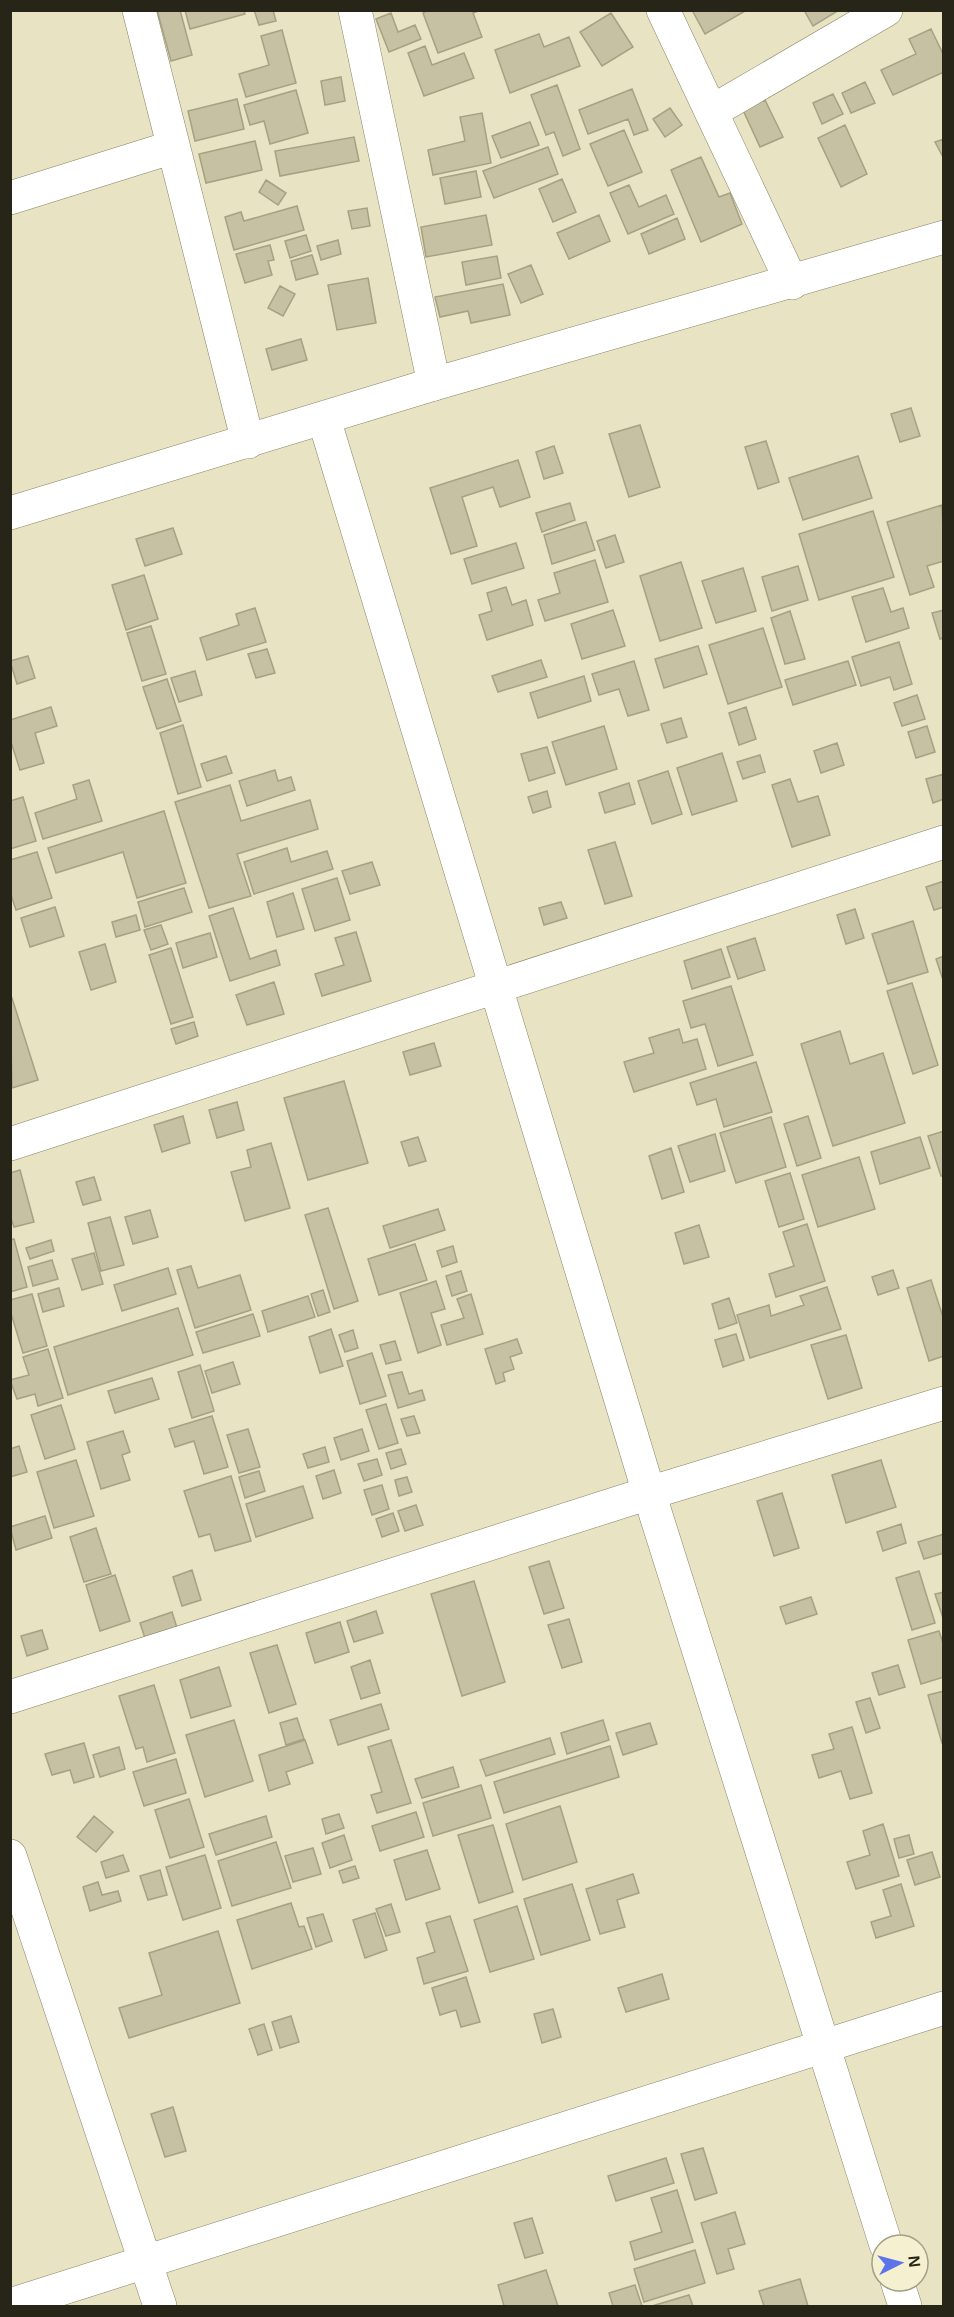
<svg xmlns="http://www.w3.org/2000/svg" width="954" height="2317" font-family="Arial,sans-serif">
  <rect width="100%" height="100%" fill="#e7e3c3"/>
  <path fill="#c6c1a2" stroke="#a5a182" stroke-width="1.5" d="M157,10H180L192,55L171,61Z
    M185,10H244L245,14L190,29Z
    M254,10H273L276,21L259,25Z
    M429,10H481L473,13L482,37L438,53L423,13Z
    M692,10H747L705,34Z
    M804,10H835L836,12L813,26Z
    M391,13L398,32L415,25L421,39L389,52L376,19Z
    M611,13L633,47L602,66L580,32Z
    M931,29L944,56V72L893,95L881,70L916,54L909,39Z
    M282,30L296,83L246,97L239,74L269,65L261,36Z
    M539,34L544,47L569,37L580,66L510,93L495,50Z
    M425,46L432,65L464,53L474,78L424,96L408,53Z
    M341,77L345,101L325,105L321,81Z
    M865,82L875,103L851,113L842,93Z
    M557,85L580,149L563,156L554,132L546,135L531,95Z
    M632,89L648,130L634,135L628,119L588,134L579,110Z
    M296,90L308,133L270,144L264,121L250,125L244,105Z
    M833,94L843,114L822,124L813,103Z
    M237,99L244,129L195,141L188,111Z
    M765,100L783,137L760,147L743,110Z
    M670,108L682,125L665,137L653,119Z
    M482,113L491,163L433,175L428,150L465,141L460,117Z
    M530,122L539,145L501,158L492,136Z
    M845,125L867,174L841,187L818,138Z
    M624,130L642,172L608,186L590,144Z
    M354,137L359,161L280,176L275,151Z
    M944,139V159L935,142Z
    M255,141L262,170L206,183L199,154Z
    M548,147L558,174L494,198L483,171Z
    M701,157L719,197L730,193L742,224L701,242L671,170Z
    M476,171L481,197L445,204L440,178Z
    M562,179L576,212L553,222L539,189Z
    M266,180L286,193L278,205L259,192Z
    M629,185L639,207L666,195L674,214L628,234L610,193Z
    M297,206L304,230L234,250L225,217L241,212L244,221Z
    M367,208L370,226L352,229L348,211Z
    M486,215L492,245L426,257L421,227Z
    M599,215L610,241L569,259L557,233Z
    M677,218L685,239L649,254L641,234Z
    M306,235L311,251L290,258L285,241Z
    M338,240L341,254L321,260L317,246Z
    M270,245L274,260L268,261L272,275L245,283L236,254Z
    M312,255L318,274L296,280L291,261Z
    M497,256L501,278L466,285L462,262Z
    M531,265L543,294L521,303L508,274Z
    M368,278L376,323L337,330L328,285Z
    M503,284L510,315L471,323L468,311L440,317L435,297Z
    M280,286L295,294L283,316L268,308Z
    M301,339L307,360L272,370L266,349Z
    M911,408L920,436L900,442L891,414Z
    M640,425L660,487L629,497L609,434Z
    M766,441L779,482L758,489L745,447Z
    M554,446L563,473L544,479L536,452Z
    M858,456L872,498L803,520L789,478Z
    M518,460L530,497L500,507L493,487L462,497L477,546L451,554L430,488Z
    M570,503L575,520L542,532L536,513Z
    M942,505L944,561L927,566L934,587L910,595L887,522Z
    M873,511L894,577L819,600L799,534Z
    M586,522L595,550L552,564L544,535Z
    M173,528L182,554L145,566L136,539Z
    M615,535L624,562L606,568L597,541Z
    M516,543L524,568L472,584L464,559Z
    M595,560L608,602L545,621L538,600L560,593L554,573Z
    M681,562L702,628L660,641L640,576Z
    M798,566L808,600L772,611L762,577Z
    M743,568L756,611L716,623L702,581Z
    M144,575L158,619L126,630L112,585Z
    M506,587L512,605L526,600L533,625L487,640L479,615L492,611L487,593Z
    M883,588L891,612L903,608L909,628L866,642L852,597Z
    M255,608L266,642L207,660L200,638L239,625L236,614Z
    M613,610L625,646L582,659L571,624Z
    M944,610V638L940,639L932,613Z
    M790,611L805,659L785,664L771,618Z
    M151,626L166,674L142,681L127,633Z
    M763,628L782,687L728,704L709,645Z
    M899,642L912,684L894,690L890,677L861,686L852,657Z
    M698,646L707,674L664,688L655,659Z
    M267,649L275,673L256,678L248,654Z
    M28,656L35,678L17,684L10,661Z
    M541,660L547,677L498,692L492,676Z
    M634,661L649,710L628,716L619,689L599,695L592,674Z
    M848,661L856,685L793,705L785,680Z
    M195,671L202,695L179,702L171,678Z
    M584,676L591,701L538,718L530,693Z
    M167,679L181,721L157,729L143,687Z
    M917,695L925,719L902,726L894,703Z
    M51,707L57,726L35,733L44,763L20,770L10,739V720Z
    M746,707L756,739L739,745L729,713Z
    M681,718L687,737L667,743L661,724Z
    M183,725L201,787L178,794L160,733Z
    M604,726L617,769L566,785L552,742Z
    M927,726L935,752L916,758L908,732Z
    M837,743L844,765L821,773L814,751Z
    M547,747L555,773L529,781L521,754Z
    M722,753L737,801L692,815L677,768Z
    M760,755L765,772L743,779L737,762Z
    M226,756L232,773L207,781L201,764Z
    M275,770L278,781L291,777L295,790L247,806L239,781Z
    M668,771L682,814L652,824L638,781Z
    M944,774V799L933,803L926,779Z
    M790,779L798,802L818,796L830,835L792,847L772,785Z
    M89,780L102,821L43,839L35,813L77,799L73,785Z
    M629,783L635,804L605,813L599,793Z
    M230,785L241,821L310,800L318,829L237,854L251,896L209,908L175,802Z
    M547,791L551,807L533,813L528,797Z
    M23,797L36,841L10,849V801Z
    M164,811L186,883L137,898L123,852L56,873L48,848Z
    M615,842L632,896L605,904L588,850Z
    M287,848L291,862L327,851L333,869L254,894L244,862Z
    M37,852L52,898L16,910L10,892V860Z
    M372,862L380,885L350,894L342,871Z
    M337,878L350,920L315,931L302,889Z
    M944,881V907L934,910L926,887Z
    M184,888L192,912L145,927L138,902Z
    M293,893L304,929L277,937L267,902Z
    M561,902L567,918L544,925L539,908Z
    M55,907L64,936L30,947L21,918Z
    M233,908L250,959L276,950L280,965L230,981L209,916Z
    M855,909L864,938L846,944L837,915Z
    M136,915L140,930L116,937L112,922Z
    M913,921L928,972L888,984L872,934Z
    M161,925L168,944L151,950L144,930Z
    M356,932L371,981L322,996L315,974L344,965L335,938Z
    M210,933L217,957L183,968L176,943Z
    M755,938L765,970L738,979L727,947Z
    M105,944L116,982L91,990L79,952Z
    M171,948L193,1017L171,1024L149,955Z
    M721,949L730,977L692,989L684,961Z
    M944,956V983L936,959Z
    M274,982L284,1014L247,1025L236,995Z
    M912,983L938,1065L913,1074L887,991Z
    M731,986L753,1055L718,1066L705,1024L691,1028L683,1001Z
    M12,998L38,1080L12,1088L10,999Z
    M194,1022L198,1036L176,1044L171,1029Z
    M679,1029L683,1043L697,1039L706,1069L634,1092L624,1062L654,1053L649,1038Z
    M840,1031L850,1064L883,1053L905,1123L833,1146L801,1044Z
    M434,1043L441,1066L410,1075L403,1052Z
    M756,1062L772,1112L724,1127L716,1099L697,1105L690,1083Z
    M344,1081L368,1163L308,1180L284,1098Z
    M237,1102L244,1130L217,1138L209,1110Z
    M183,1116L190,1143L162,1152L154,1125Z
    M808,1116L821,1158L797,1166L784,1124Z
    M771,1117L786,1167L736,1183L720,1133Z
    M944,1131V1176H941L928,1136Z
    M715,1134L725,1171L690,1182L678,1146Z
    M418,1137L426,1161L409,1166L401,1142Z
    M920,1137L930,1168L880,1184L871,1152Z
    M271,1143L290,1208L245,1221L231,1172L251,1167L247,1150Z
    M671,1148L684,1192L662,1199L649,1156Z
    M859,1157L875,1209L818,1227L802,1175Z
    M20,1170L34,1222L14,1227L10,1215V1173Z
    M790,1173L804,1219L779,1227L765,1181Z
    M94,1177L101,1200L83,1205L76,1182Z
    M328,1208L358,1301L334,1309L305,1215Z
    M438,1209L445,1230L390,1248L383,1226Z
    M150,1210L158,1237L133,1244L125,1217Z
    M110,1217L124,1265L101,1271L88,1223Z
    M807,1224L825,1281L776,1297L769,1274L794,1266L783,1232Z
    M699,1225L709,1257L684,1264L675,1233Z
    M14,1239L27,1287L10,1292V1240Z
    M51,1240L54,1251L30,1259L26,1248Z
    M415,1244L427,1280L379,1295L368,1259Z
    M453,1246L457,1262L442,1267L437,1251Z
    M94,1253L103,1284L82,1290L72,1259Z
    M52,1260L58,1279L33,1286L28,1267Z
    M191,1266L198,1288L240,1275L251,1310L195,1328L177,1270Z
    M168,1268L176,1294L122,1311L114,1285Z
    M893,1270L899,1288L878,1295L872,1277Z
    M461,1271L467,1291L452,1296L446,1276Z
    M931,1280L944,1320V1356L929,1361L907,1288Z
    M436,1281L445,1309L431,1313L441,1345L418,1353L400,1293Z
    M827,1287L841,1329L750,1358L737,1315L769,1305L771,1316L804,1305L800,1296Z
    M59,1288L64,1306L43,1312L38,1294Z
    M323,1290L330,1312L318,1316L311,1294Z
    M32,1294L47,1346L23,1353L10,1310V1300Z
    M471,1294L483,1334L447,1345L441,1325L464,1318L457,1299Z
    M308,1296L315,1317L268,1332L262,1311Z
    M729,1298L737,1323L719,1329L712,1304Z
    M178,1308L193,1355L68,1395L54,1347Z
    M253,1314L260,1336L203,1353L196,1332Z
    M331,1329L343,1366L320,1373L309,1337Z
    M353,1330L358,1348L345,1352L339,1335Z
    M736,1334L744,1360L723,1367L715,1340Z
    M846,1335L862,1388L828,1399L811,1345Z
    M517,1339L522,1353L510,1357L514,1369L503,1373L505,1381L496,1384L485,1349Z
    M395,1341L401,1360L386,1364L380,1345Z
    M48,1349L63,1398L38,1406L35,1394L17,1399L10,1380L29,1375L23,1357Z
    M372,1353L386,1396L360,1404L347,1361Z
    M233,1362L240,1384L212,1393L205,1371Z
    M200,1365L214,1411L192,1418L178,1372Z
    M402,1372L409,1394L422,1390L425,1400L398,1408L388,1375Z
    M152,1378L159,1399L115,1413L108,1391Z
    M386,1404L398,1443L379,1449L366,1410Z
    M61,1405L75,1449L45,1459L31,1415Z
    M212,1416L228,1467L204,1474L194,1441L175,1447L169,1429Z
    M414,1416L420,1433L407,1436L401,1419Z
    M248,1429L260,1467L239,1473L227,1435Z
    M362,1429L369,1451L341,1460L334,1438Z
    M123,1431L130,1452L122,1455L130,1480L101,1489L87,1442Z
    M19,1446L27,1472L10,1477V1449Z
    M325,1447L329,1462L308,1468L303,1454Z
    M401,1449L406,1464L391,1469L386,1453Z
    M377,1459L382,1475L364,1481L358,1464Z
    M76,1460L94,1516L54,1528L37,1472Z
    M881,1460L896,1507L846,1523L832,1475Z
    M334,1470L341,1493L323,1499L316,1476Z
    M259,1471L265,1491L245,1498L239,1477Z
    M231,1476L251,1541L215,1551L210,1534L199,1537L184,1491Z
    M407,1477L412,1492L399,1496L395,1480Z
    M382,1485L389,1509L372,1515L364,1490Z
    M303,1486L313,1518L256,1537L246,1504Z
    M782,1493L799,1548L774,1556L757,1501Z
    M416,1505L423,1525L405,1531L398,1511Z
    M393,1513L399,1531L382,1537L376,1519Z
    M45,1516L52,1538L16,1550L10,1527Z
    M901,1524L906,1543L883,1551L877,1532Z
    M96,1528L111,1574L84,1582L70,1537Z
    M944,1534V1553L924,1559L918,1542Z
    M549,1561L564,1608L544,1614L529,1567Z
    M192,1570L201,1600L182,1606L173,1577Z
    M919,1571L935,1623L912,1630L896,1578Z
    M115,1575L130,1621L100,1631L86,1585Z
    M474,1581L505,1682L462,1696L431,1594Z
    M944,1592V1618H943L935,1594Z
    M811,1597L817,1614L786,1624L780,1607Z
    M376,1611L383,1633L354,1642L347,1621Z
    M172,1612L178,1631L146,1641L140,1623Z
    M569,1619L582,1662L562,1668L548,1625Z
    M340,1622L349,1652L315,1663L306,1633Z
    M42,1630L48,1649L27,1656L21,1636Z
    M939,1631L944,1646V1677L921,1684L908,1640Z
    M277,1645L296,1704L269,1713L250,1653Z
    M370,1660L380,1693L361,1699L351,1667Z
    M898,1665L905,1687L879,1695L872,1673Z
    M219,1667L231,1706L191,1718L180,1680Z
    M154,1685L175,1753L147,1762L143,1747L136,1749L119,1696Z
    M944,1691V1742L942,1743L928,1695Z
    M870,1698L880,1728L866,1733L856,1702Z
    M381,1704L389,1729L338,1745L330,1720Z
    M297,1718L304,1739L286,1745L280,1723Z
    M234,1720L253,1781L205,1797L186,1735Z
    M603,1720L609,1740L567,1754L561,1733Z
    M650,1723L657,1744L623,1755L616,1733Z
    M852,1727L872,1793L850,1799L841,1771L819,1778L812,1755L834,1749L829,1734Z
    M550,1738L555,1754L486,1776L480,1760Z
    M305,1740L313,1763L286,1772L290,1784L269,1791L259,1755Z
    M391,1740L411,1803L377,1813L371,1795L382,1792L368,1747Z
    M84,1743L94,1777L74,1783L70,1770L52,1775L45,1754Z
    M610,1746L619,1777L504,1813L494,1782Z
    M119,1747L125,1769L100,1777L93,1755Z
    M176,1759L186,1793L144,1806L133,1772Z
    M453,1767L459,1787L422,1798L415,1779Z
    M481,1785L491,1818L433,1836L423,1803Z
    M189,1799L204,1847L170,1858L155,1810Z
    M560,1806L577,1862L523,1880L506,1824Z
    M416,1812L424,1837L380,1851L372,1826Z
    M339,1814L344,1828L326,1834L322,1819Z
    M94,1816L113,1832L96,1852L77,1837Z
    M266,1816L272,1837L216,1855L209,1834Z
    M883,1824L899,1876L856,1889L847,1862L870,1855L863,1831Z
    M493,1825L513,1892L479,1903L458,1835Z
    M344,1835L352,1860L330,1868L322,1843Z
    M909,1835L914,1854L899,1858L894,1839Z
    M276,1842L291,1888L232,1906L218,1861Z
    M313,1848L321,1874L293,1882L285,1856Z
    M427,1850L440,1889L406,1900L394,1860Z
    M932,1852L940,1877L915,1885L907,1860Z
    M123,1855L129,1871L106,1878L101,1862Z
    M205,1855L221,1908L183,1920L166,1867Z
    M355,1866L359,1878L343,1883L339,1871Z
    M160,1870L167,1895L148,1900L140,1876Z
    M633,1874L639,1893L617,1900L625,1927L600,1934L586,1889Z
    M98,1882L102,1895L118,1891L121,1901L90,1911L83,1887Z
    M572,1884L590,1940L541,1955L524,1899Z
    M901,1884L914,1926L876,1938L871,1922L891,1916L883,1890Z
    M291,1903L299,1927L304,1926L312,1949L252,1969L237,1920Z
    M391,1904L400,1932L386,1936L376,1909Z
    M517,1906L534,1959L490,1972L474,1920Z
    M375,1913L387,1950L365,1958L353,1920Z
    M323,1914L332,1941L316,1947L307,1918Z
    M450,1916L468,1971L424,1984L417,1958L435,1952L426,1923Z
    M218,1931L240,2003L129,2038L119,2008L162,1995L149,1953Z
    M662,1974L669,1999L626,2012L618,1988Z
    M466,1977L480,2022L461,2027L456,2010L440,2015L432,1988Z
    M553,2009L561,2037L542,2043L534,2014Z
    M291,2016L299,2042L280,2048L272,2022Z
    M264,2024L272,2050L258,2055L249,2029Z
    M173,2107L186,2151L165,2157L151,2114Z
    M703,2148L717,2193L695,2200L681,2154Z
    M666,2158L674,2183L616,2201L608,2176Z
    M677,2190L693,2242L635,2260L630,2242L662,2232L651,2198Z
    M735,2212L745,2244L728,2249L734,2269L717,2274L701,2223Z
    M532,2218L543,2253L525,2258L514,2223Z
    M695,2250L705,2283L644,2302L634,2269Z
    M546,2270L558,2306H504L498,2285Z
    M800,2279L808,2306H764L759,2291Z
    M635,2285L642,2306H613L609,2293Z
    M689,2295L693,2306H652Z"/>
  <g fill="none" stroke-linecap="round" stroke-linejoin="round">
    <defs>
      <path id="minor" d="M139,10L248,442
        M355,10L434,384
        M663,10L792,283
        M711,112L886,10
        M10,198L173,147
        M324,419L649,1493L886,2245
        M10,1144L944,842
        M10,1697L649,1493L944,1403
        M10,1856L160,2306
        M897,2281L905,2306
        M10,2305L944,2008"/>
      <path id="tertiary" d="M10,513L434,384L944,237"/>
    </defs>
    <use href="#minor" stroke="#878366" stroke-width="34"/>
    <use href="#tertiary" stroke="#878366" stroke-width="34"/>
    <use href="#minor" stroke="#fff" stroke-width="33"/>
    <use href="#tertiary" stroke="#fff" stroke-width="33"/>
  </g>
  <rect width="954" height="2317" fill="none" stroke="#262518" stroke-width="24"/>
  <g transform="translate(900 2263) rotate(84)"><circle r="28" fill="#f5f1d0" stroke="#a29f86" stroke-width="1.5"/>
  <path d="M0-4.5L10 22L0 15L-10 22Z" fill="#5d73ea"/>
  <text y="-9" font-size="16" font-weight="bold" text-anchor="middle" fill="#262518">N</text>
  </g>
</svg>
